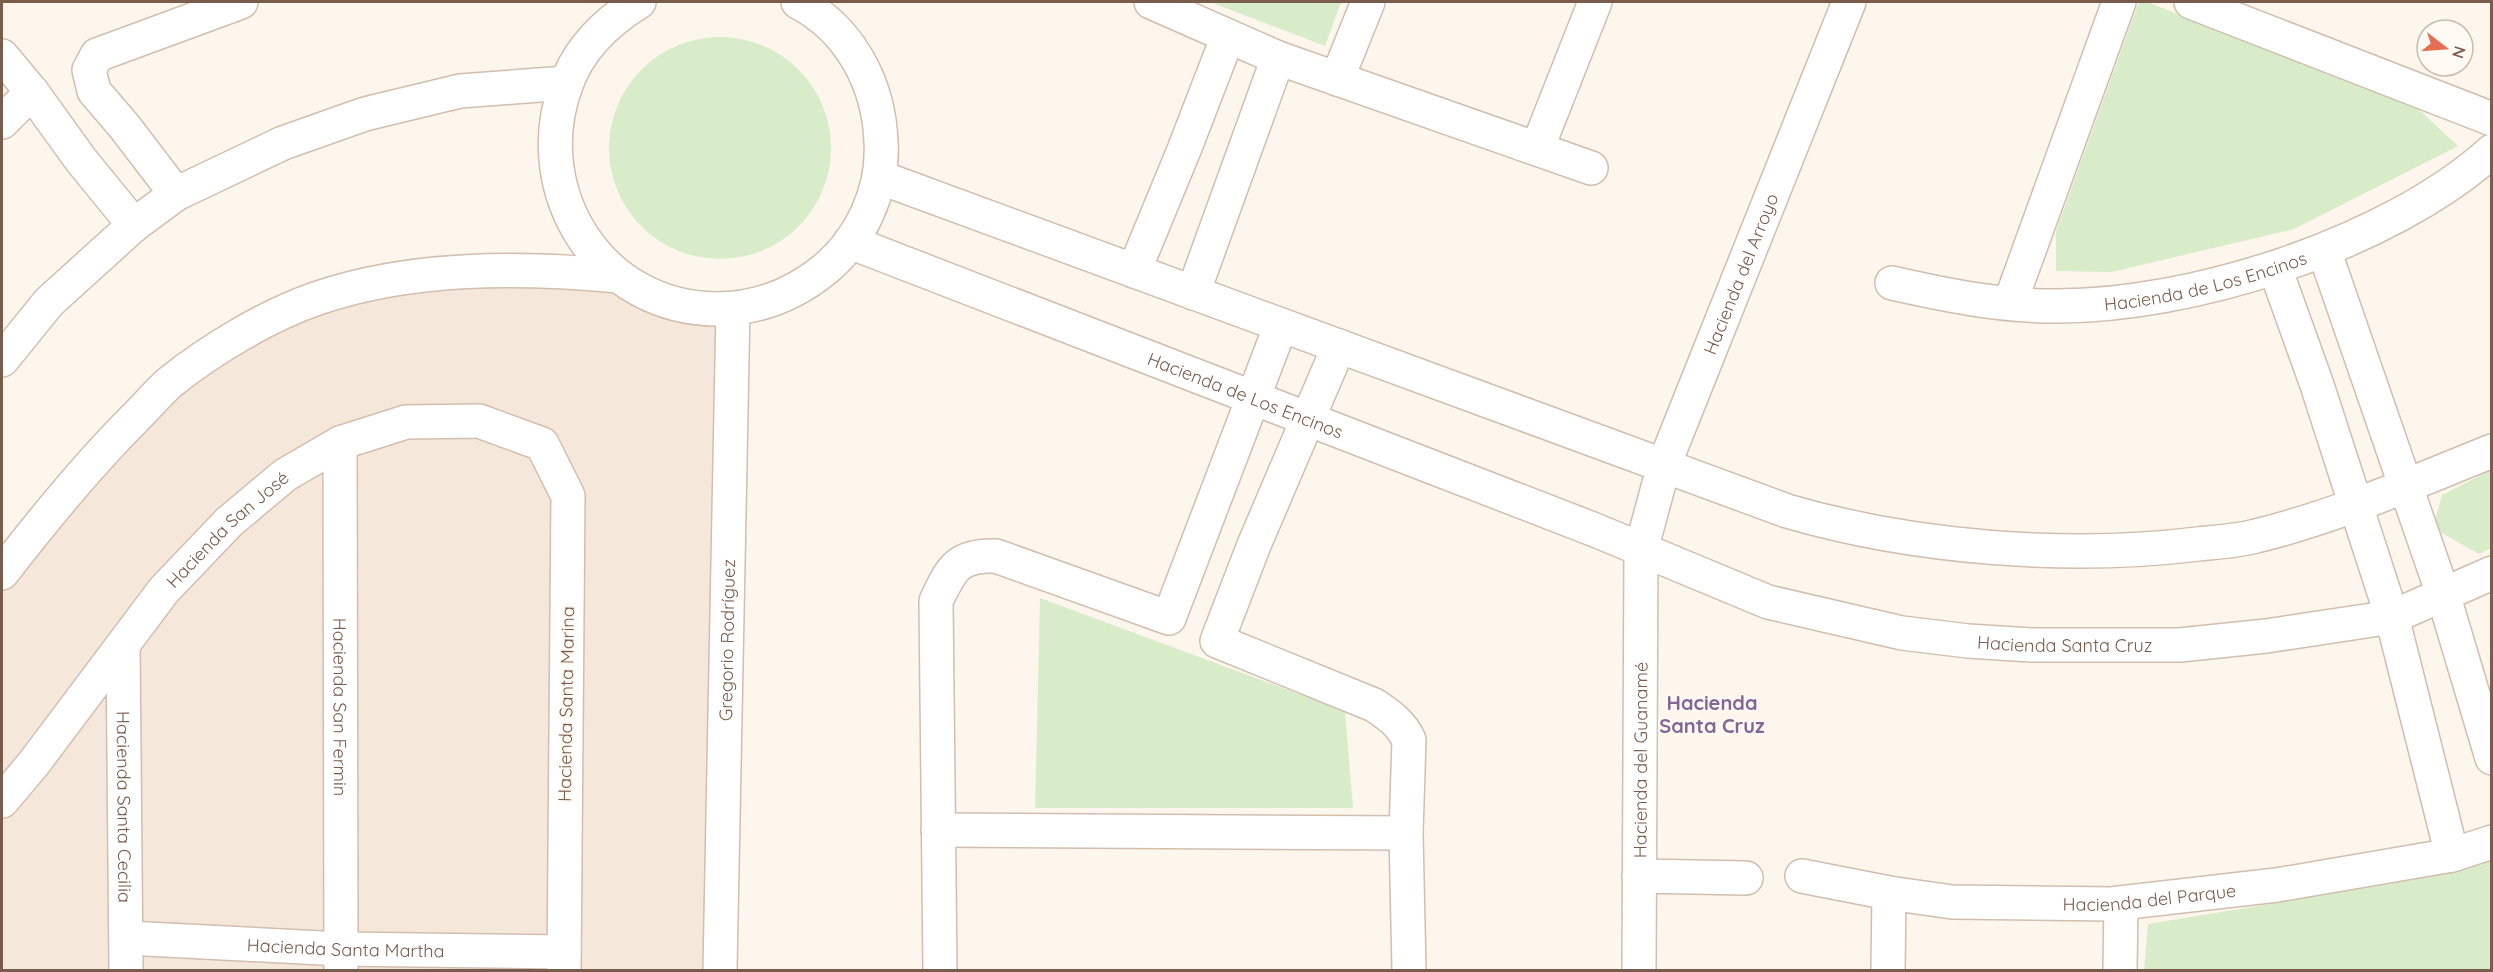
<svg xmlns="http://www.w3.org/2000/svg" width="2493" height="972" font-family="Quicksand,sans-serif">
  <rect width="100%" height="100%" fill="#fdf6ec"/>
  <path fill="#f5e8da" d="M549,269L733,309L720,970H2V573L169,384L317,298Z"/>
  <path fill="#d8ecc9" d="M1210,2H1341L1325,46Z
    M2139,2H2147L2415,106L2458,146L2294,229L2112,272L2056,271V231Z
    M609 148a111 111 0 1 1 222 0a111 111 0 1 1-222 0Z
    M2491,470V548L2479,554L2433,528L2442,495Z
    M1040,598L1345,711L1353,808H1035Z
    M2491,854V969L2144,970L2148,924L2264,905Z"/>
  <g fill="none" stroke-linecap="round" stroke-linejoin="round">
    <defs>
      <g id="minor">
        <path d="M639,2C608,21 579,48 566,85C527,191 599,308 716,309C756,309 793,295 824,270C861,240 884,190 881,142C879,84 850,29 798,2"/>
        <path d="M1151,2L1278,58L1591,168"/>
        <path d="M2191,2L2492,119"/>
        <path d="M2,56L32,92L81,160L134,225"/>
        <path d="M1337,79L1368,2"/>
        <path d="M2,122L32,92"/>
        <path d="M1537,149L1595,2"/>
        <path d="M879,177L1787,511C1913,548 2068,560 2198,544C2217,542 2238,541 2256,536C2338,516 2414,482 2492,451"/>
        <path d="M176,194L124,126L94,91L89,70L97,55L241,2"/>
        <path id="s1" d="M850,242L1595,530L1768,602L1902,633L1968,641L2031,645H2180L2266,636L2392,617L2492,573"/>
        <path d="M2324,250L2443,594L2492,758"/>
        <path d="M2275,268L2317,385L2392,617L2452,855"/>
        <path d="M1134,271L1184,150L1228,36"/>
        <path id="s2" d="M1892,283C1945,295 1999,306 2054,306C2191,307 2389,244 2492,151"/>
        <path d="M1193,293L1278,58"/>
        <path d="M2010,303L2119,2"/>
        <path d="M1339,346L1254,545L1217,641L1374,705C1390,716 1401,723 1409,740L1406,833L1409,970"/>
        <path d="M2,360L49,302L134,225L176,194L283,143L365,114L460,91L566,83"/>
        <path id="s3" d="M340,443L341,970"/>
        <path d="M2,573C43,520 86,467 134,419C146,407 157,394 169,383C210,350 268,315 318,298C413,266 519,267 618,276"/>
        <path id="s4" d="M123,645L126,970"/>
        <path id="s5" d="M2,801L34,763L164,590L229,522L285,475L340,443L406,422L479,421L542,444L568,496L564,970"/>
        <path d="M938,830L1406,833"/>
        <path d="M1639,876L1746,878"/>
        <path id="s6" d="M1802,876L1889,893L1952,902L2111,904L2277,885L2452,855L2492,842"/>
        <path id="s7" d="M127,938L341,949L564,952"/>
        <path id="s8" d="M720,970L733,309"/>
        <path d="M940,970L936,601C952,568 957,555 996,556L1169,618L1281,325"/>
        <path id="s9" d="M1639,970L1641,550L1664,465L1849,2"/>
        <path d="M1888,970L1889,893"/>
        <path d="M2120,970L2121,903"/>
      </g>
    </defs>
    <use href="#minor" stroke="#d1beb0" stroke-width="36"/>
    <use href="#minor" stroke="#fff" stroke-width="33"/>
  </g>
  <g text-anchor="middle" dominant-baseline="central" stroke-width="4.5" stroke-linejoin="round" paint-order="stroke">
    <g font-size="18" fill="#7a5c4d" stroke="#fffaf3">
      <text stroke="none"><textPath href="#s9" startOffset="714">Hacienda del Arroyo</textPath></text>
      <text stroke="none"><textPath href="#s2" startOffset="318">Hacienda de Los Encinos</textPath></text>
      <text stroke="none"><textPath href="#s1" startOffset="424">Hacienda de Los Encinos</textPath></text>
      <text stroke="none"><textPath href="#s5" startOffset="354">Hacienda San José</textPath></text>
      <text stroke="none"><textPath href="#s8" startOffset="330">Gregorio Rodríguez</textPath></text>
      <text stroke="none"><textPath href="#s1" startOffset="1287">Hacienda Santa Cruz</textPath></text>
      <text transform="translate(566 704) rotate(-89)">Hacienda Santa Marina</text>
      <text stroke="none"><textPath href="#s3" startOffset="264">Hacienda San Fermin</textPath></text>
      <text stroke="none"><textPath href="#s9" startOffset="210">Hacienda del Guanamé</textPath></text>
      <text stroke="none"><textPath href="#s4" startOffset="162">Hacienda Santa Cecilia</textPath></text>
      <text stroke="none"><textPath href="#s6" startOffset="350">Hacienda del Parque</textPath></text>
      <text stroke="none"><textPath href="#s7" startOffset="219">Hacienda Santa Martha</textPath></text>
    </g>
    <g font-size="20" font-weight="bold" fill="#846695" stroke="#fffaf3">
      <text x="1712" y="702">Hacienda<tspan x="1712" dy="23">Santa Cruz</tspan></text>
    </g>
  </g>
  <rect width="2493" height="972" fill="none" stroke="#7a5c4d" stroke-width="6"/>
  <g transform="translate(2445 48) rotate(107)"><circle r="28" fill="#fffaf3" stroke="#cabbb1" stroke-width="1.5"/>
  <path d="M0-4.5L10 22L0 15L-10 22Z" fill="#e76f51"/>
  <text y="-9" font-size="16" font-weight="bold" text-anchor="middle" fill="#7a5c4d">N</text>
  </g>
</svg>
